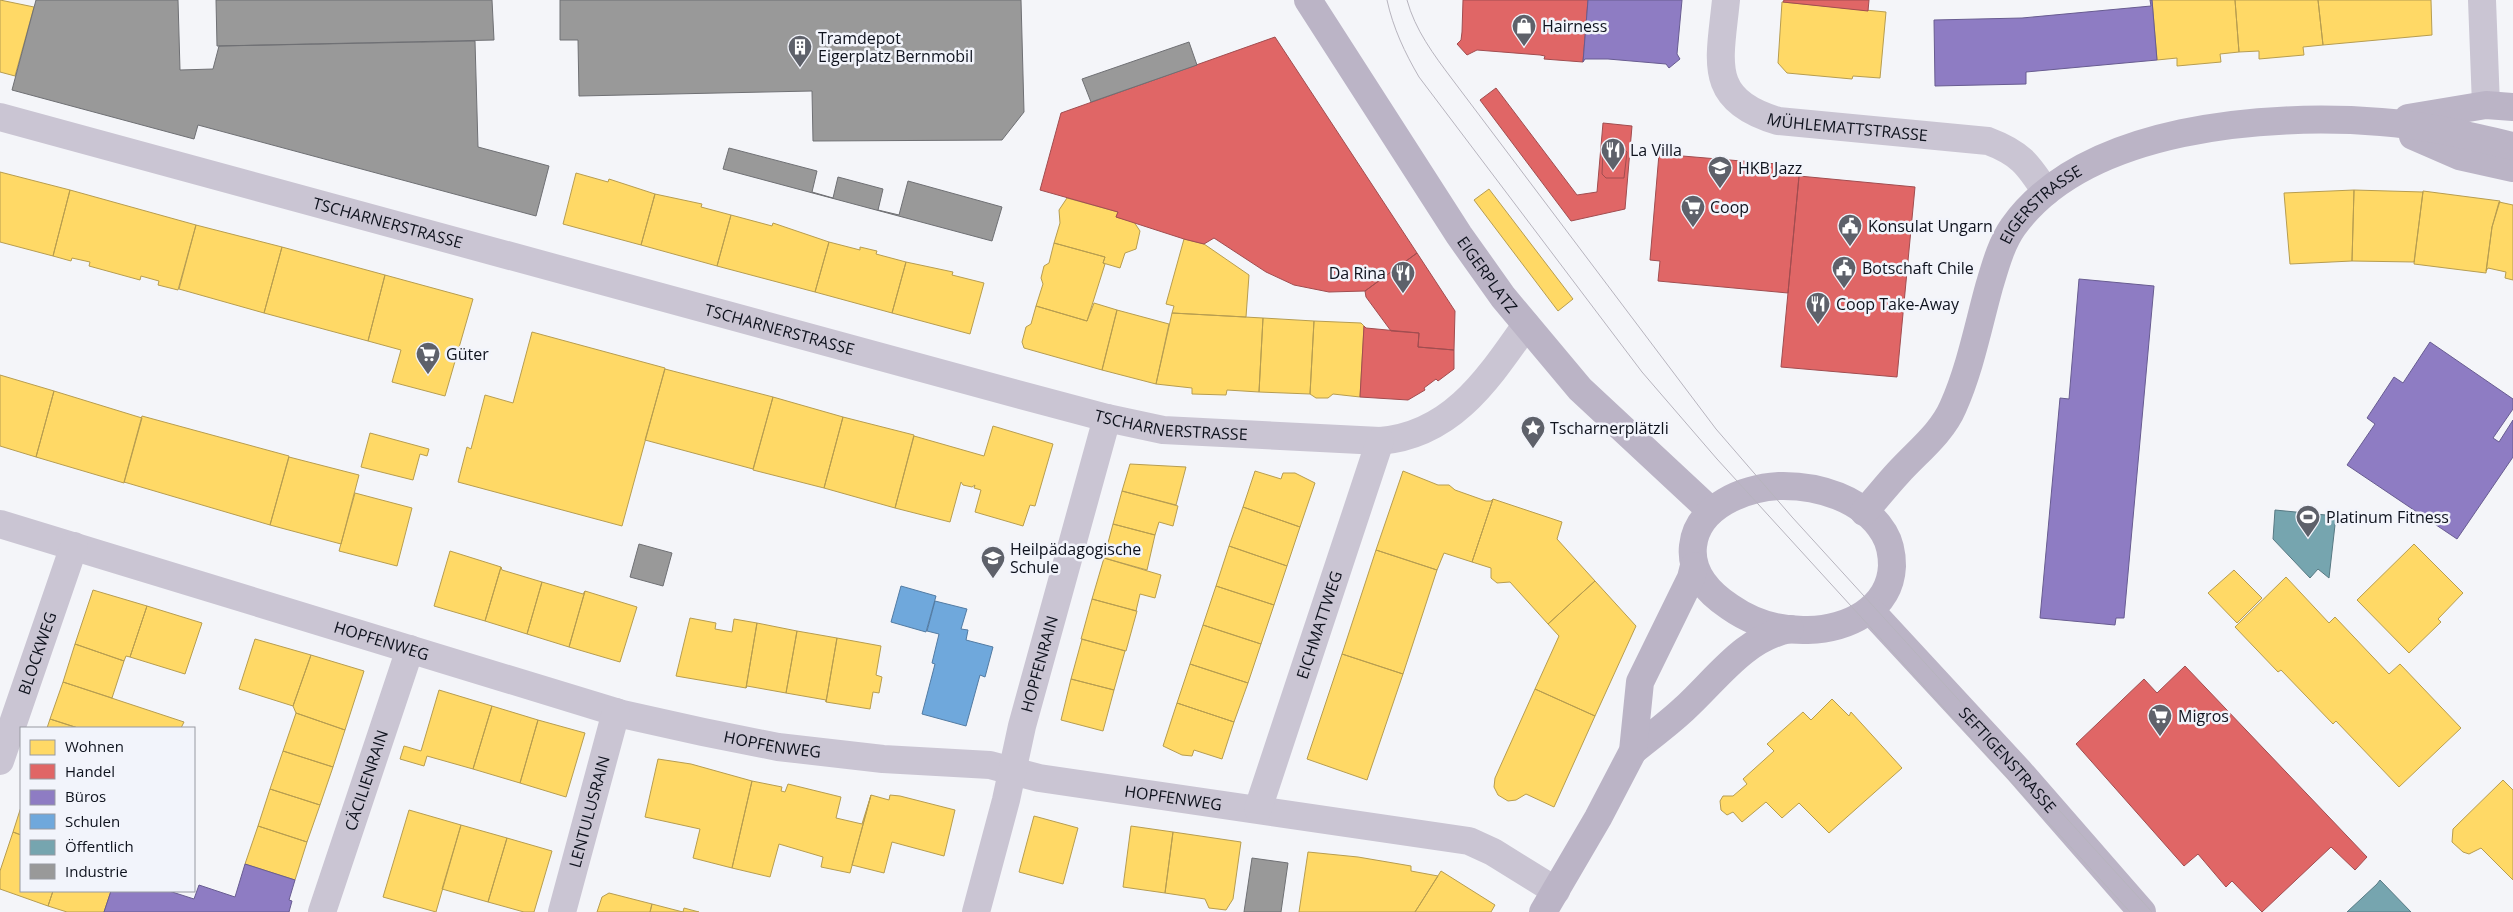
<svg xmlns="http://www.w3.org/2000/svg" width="2513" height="912" font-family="'Open Sans',sans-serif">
  <rect width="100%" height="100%" fill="#f4f5f9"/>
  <path fill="#ffd966" stroke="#b79d50" d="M0,0L34,7L15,76L0,72Z
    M2152,0H2235L2239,52L2220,54L2221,62L2177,66V58L2157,60Z
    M2235,0H2318L2323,45L2303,47L2304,55L2259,59V51L2239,52Z
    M2318,0H2431L2432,35L2323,45Z
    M1782,2L1886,12L1880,78L1853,76L1852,79L1787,73L1778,63Z
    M0,172L70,190L53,256L0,242Z
    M576,173L608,182L609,179L655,194L641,245L563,224Z
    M1489,189L1573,299L1558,311L1474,200Z
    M70,190L196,225L178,290L158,285L159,281L141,276L140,280L89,266L90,262L72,258L71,261L53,256Z
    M2354,190L2352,261L2290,264L2284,193Z
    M2354,190L2423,192L2414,262L2352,261Z
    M2423,191L2500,201L2492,227L2486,273L2414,264Z
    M655,194L702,204L701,207L731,215L717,266L641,245Z
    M1067,198L1118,212L1116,217L1134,222L1140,231L1136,249L1125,253L1120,268L1103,263L1105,257L1054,243L1060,223L1059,210Z
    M2499,202L2513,205V280L2505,278L2506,272L2488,268L2486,271L2492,227Z
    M731,215L772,226L773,223L829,242L815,292L717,266Z
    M196,225L282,247L264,313L179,289Z
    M1184,239L1204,244L1249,275L1246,317L1172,313L1174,306L1166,304Z
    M829,242L860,250V247L877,251L876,254L906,262L892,313L815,292Z
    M1054,243L1105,257L1103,263L1105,264L1087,321L1036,306L1043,284L1041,278L1044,266L1049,263Z
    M282,247L385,275L368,341L264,313Z
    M906,262L953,272L952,275L984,283L970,334L892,313Z
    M385,275L473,299L445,396L392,382L401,350L368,341Z
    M1094,303L1117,310L1102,370L1024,348L1022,342L1026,327L1031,324L1036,306L1087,321Z
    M1117,310L1169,324L1156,384L1102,370Z
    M1172,313L1263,318L1259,392L1227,390L1226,395L1192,394V388L1156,384Z
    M1263,318L1314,321L1310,394L1259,392Z
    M1314,321L1361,323L1364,326L1360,397L1333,394L1328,398H1316L1310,394Z
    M532,332L665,368L622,526L458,482L467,447L471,449L485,395L513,403Z
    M665,369L773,397L753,469L645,440Z
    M0,375L54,391L36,457L0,446Z
    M54,391L142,418L124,483L36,457Z
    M773,397L843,417L824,488L753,470Z
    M142,416L289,456L270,525L124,482Z
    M843,417L914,435L895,508L824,488Z
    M993,426L1053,444L1035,506L1030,505L1023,526L975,512L981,490L974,488L975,485L972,487L963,485L961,482L950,522L895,508L914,436L984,456Z
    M370,433L429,449L427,456L420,454L413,480L361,467Z
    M289,457L359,475L341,544L270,525Z
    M1130,464L1186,467L1176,505L1122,491Z
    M1255,471L1281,479L1283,473H1295L1315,483L1300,527L1243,507Z
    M1403,471L1438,485H1449L1455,490L1486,501H1491L1493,499L1472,562L1444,553L1437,570L1376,550Z
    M1122,491L1178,506L1173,526L1159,522L1155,535L1113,524Z
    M355,493L412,508L397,566L339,551Z
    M1493,499L1562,522L1557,539L1595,581L1548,624L1510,582L1497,583L1491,578V568L1472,562Z
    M1243,507L1300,527L1287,566L1229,546Z
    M1113,524L1155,535L1147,570L1104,558Z
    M2414,544L2463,593L2438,619L2441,622L2409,653L2357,600Z
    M1229,546L1287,566L1274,605L1216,586Z
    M1376,550L1437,570L1403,674L1342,654Z
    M450,551L501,567L485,621L434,606Z
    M1104,558L1161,575L1155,598L1140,594L1136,611L1092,599Z
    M501,567L502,570L542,582L527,634L485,621Z
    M2234,570L2262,598L2237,623L2208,593Z
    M2286,577L2329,623L2335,617L2389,674L2400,664L2461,728L2399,787L2336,721L2333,724L2281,670L2278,672L2235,627Z
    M1595,581L1636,626L1595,716L1535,689L1559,636L1548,624Z
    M542,582L583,594L585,591L569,647L527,634Z
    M1216,586L1274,605L1261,644L1203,625Z
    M93,590L147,606L130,657L126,656L124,661L75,644Z
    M585,591L637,607L620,662L569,647Z
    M1092,599L1137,611L1126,651L1081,639Z
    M147,606L202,623L185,674L130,657Z
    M690,618L716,623L715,629L732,632L734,619L757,623L746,688L676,676Z
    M757,623L797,631L786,693L747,686L746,688Z
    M1203,625L1261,644L1248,683L1190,664Z
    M797,631L837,638L826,702V700L786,693Z
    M837,638L881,646L876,675L882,677L879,693L873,692L870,709L826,702Z
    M255,639L311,655L293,706L239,689Z
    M1082,639L1125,651L1114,690L1071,679Z
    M75,644L124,661L112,698L63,682Z
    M1342,654L1403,674L1367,780L1307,759Z
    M311,655L364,671L345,730L296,713L293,706Z
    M1190,664L1248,683L1234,722L1177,703Z
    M1071,679L1114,690L1103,731L1061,720Z
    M63,682L184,722L181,728H78L50,719Z
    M1535,689L1595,716L1554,807L1526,794L1516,800L1508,801L1498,795L1494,787L1495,778Z
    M439,690L492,706L473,769L427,756L424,766L400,759L404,746L421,751Z
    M1832,699L1849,716L1851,712L1902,768L1829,833L1799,803L1782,818L1766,802L1742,822L1733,812L1727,815L1721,810L1720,801L1723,796H1733L1747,784L1743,779L1774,751L1767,744L1803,712L1811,720Z
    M1177,703L1234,722L1222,759L1194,750L1192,756L1182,755L1163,746Z
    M492,706L538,720L520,783L473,769Z
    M296,713L345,730L333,767L283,751Z
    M50,719L78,728H47Z
    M538,720L585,733L566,797L520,783Z
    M283,751L333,767L320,805L270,789Z
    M658,759L691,764L752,781L732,868L693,858L700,829L645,817Z
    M2503,780L2513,790V880L2481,848L2469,854L2463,852L2452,842L2453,829Z
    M752,781L782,787L781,791L785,792L788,784L841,797L836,818L862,824L871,795L850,873L821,867L823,857L779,844L770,877L732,868Z
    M270,789L320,805L307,842L258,826Z
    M871,795L889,800L890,795L900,796L955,810L944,856L892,842L884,873L852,865Z
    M21,807V835L13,832Z
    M409,810L461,825L436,912L383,897Z
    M1034,816L1078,828L1063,884L1019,872Z
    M461,825L507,838L488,902L442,889Z
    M258,826L307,842L295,880L245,864Z
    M1131,826L1173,832L1165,893L1123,887Z
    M13,832L21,835V891H53L48,906L0,889V871Z
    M1173,832L1241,842L1233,899L1226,910L1209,908L1205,899L1165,893Z
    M507,838L552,851L534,912H524L488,902Z
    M1308,852L1358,857L1411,866V871L1438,876L1415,912H1299Z
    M1441,871L1495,905L1491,912H1415Z
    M53,891H111L104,912H67L48,906Z
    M609,893L652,904L650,912H597L602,897Z
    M652,904L683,912L684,908L699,912H650Z"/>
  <path fill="#e06666" stroke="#a14d50" d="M1463,0H1588L1583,62L1544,59L1545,56L1540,55L1477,50L1467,55L1457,44L1461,40L1462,32Z
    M1784,0H1869L1868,11L1783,2Z
    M1275,37L1417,253L1365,291L1329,292L1294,285L1266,272L1214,238L1204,244L1184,239L1116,217L1118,212L1040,190L1061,113Z
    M1496,88L1577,195L1597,192L1603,123L1632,126L1625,209L1571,221L1480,100Z
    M1608,147L1623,148L1627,152L1624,178H1606L1602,174L1603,151Z
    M1659,154L1800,166L1788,293L1658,281L1660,261L1650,260Z
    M1799,176L1915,187L1897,377L1781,367Z
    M1417,253L1455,311L1454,350L1418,347L1419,333L1391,331L1366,297L1365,291Z
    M1364,326L1366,328L1419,333L1418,347L1454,350V369L1438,381L1436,379L1424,388L1425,390L1408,400L1360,397Z
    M2185,666L2367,857L2355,870L2331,847L2262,912L2232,881L2226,887L2198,854L2184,866L2076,744L2144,679L2157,693Z"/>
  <path fill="#8e7cc3" stroke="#685c91" d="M1588,0H1682L1677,54L1680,59L1669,68L1666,64L1608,59H1585L1583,62Z
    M2150,0H2152L2157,60L2026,72V84L1935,86L1934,20L2022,18L2151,6Z
    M2079,279L2154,286L2124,618H2116L2115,625L2040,618L2060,398L2069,399Z
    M2430,342L2513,399V409L2493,438L2499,442L2513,420V457L2457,539L2347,465L2375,424L2367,418L2394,377L2403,383Z
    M245,864L295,880L289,900L292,901L289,912H104L111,891H169L194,899L199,885L235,897Z"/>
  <path fill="#6fa8dc" stroke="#527ba3" d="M901,586L936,596L926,632L891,622Z
    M935,601L967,609L961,629L968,630L966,640L993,647L985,677L980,675L966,726L922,714L935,664L932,663L939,634L927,631Z"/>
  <path fill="#76a5af" stroke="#577983" d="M2275,510L2336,516L2329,578L2318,569L2310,578L2273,539Z
    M2380,880L2411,912H2347L2377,884Z"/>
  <path fill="#999" stroke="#6f7074" d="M36,0H178L180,70L213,69L219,46L475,41L478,147L549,166L536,216L198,125L194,139L12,90Z
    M216,0H492L494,40L217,46Z
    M560,0H1021L1024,112L1002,140L813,141L812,91L579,96L578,40H560Z
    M1189,42L1197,65L1091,102L1082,79Z
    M729,148L817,171L812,192L833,198L838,177L883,189L878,210L899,215L908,181L1002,207L992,241L723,169Z
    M639,544L672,553L663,586L630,577Z
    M1252,858L1288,863L1281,912H1244Z"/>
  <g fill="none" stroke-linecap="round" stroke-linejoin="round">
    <g stroke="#cac5d3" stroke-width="28">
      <path id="s1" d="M1726,0C1720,61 1706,100 1778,121L1988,141C2020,153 2028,164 2046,192"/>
      <path d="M2482,0L2486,105"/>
      <path id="s2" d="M0,117L1006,391L1107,418L1163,430L1380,441C1452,435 1488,379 1526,325"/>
      <path id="s3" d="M0,524L622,714L703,732L778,747L883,759L990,765L1039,778L1469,841L1493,852L1556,891"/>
      <path id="s4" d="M0,761L74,546"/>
      <path id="s5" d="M1258,809L1380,441"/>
      <path id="s6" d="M322,912L410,649"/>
      <path id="s7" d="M562,912L616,712"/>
      <path id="s8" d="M976,912L1006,800L1022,726L1107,418"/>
    </g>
    <g stroke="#bbb4c6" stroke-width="28">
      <path id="s9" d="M1308,0L1459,235L1503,297L1580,389L1711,511"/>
      <path d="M2408,118L2486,105L2513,107"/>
      <path d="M2413,136L2459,156L2513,168"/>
      <path d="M1779,486C1817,485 1863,498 1884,533C1890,543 1892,555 1892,566C1890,610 1846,629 1808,630C1780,631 1753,623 1730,607C1709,593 1690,573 1693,546C1697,506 1745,488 1779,486Z"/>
      <path id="s10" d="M1864,512C1876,499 1886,486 1898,473C1917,452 1942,433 1953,407C1970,369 1978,327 1989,287C1995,267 2001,244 2013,227C2085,126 2268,113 2381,122C2425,125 2470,136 2513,146"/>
      <path id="s11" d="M1871,611L2019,771L2142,912"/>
      <path d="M1633,751C1650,737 1668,724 1684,709C1717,679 1744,638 1790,629"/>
      <path d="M1543,912L1598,818L1633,751L1640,682L1691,578L1694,566"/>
    </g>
    <path stroke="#b7b4be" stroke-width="1" d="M1387,0C1393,28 1405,53 1419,77L1642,372L1717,459L2130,912
      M1407,0C1415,30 1434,55 1452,79L1716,429L1792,517L2152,912"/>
  </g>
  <defs>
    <symbol id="shop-pin" viewBox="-11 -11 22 30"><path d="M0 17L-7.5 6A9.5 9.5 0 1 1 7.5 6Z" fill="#5e616a" stroke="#f2f4fb"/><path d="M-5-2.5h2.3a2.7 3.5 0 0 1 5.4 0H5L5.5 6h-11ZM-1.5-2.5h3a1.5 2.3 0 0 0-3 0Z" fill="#fff"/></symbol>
    <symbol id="building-pin" viewBox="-11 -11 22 30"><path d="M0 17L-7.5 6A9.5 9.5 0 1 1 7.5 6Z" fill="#5e616a" stroke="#f2f4fb"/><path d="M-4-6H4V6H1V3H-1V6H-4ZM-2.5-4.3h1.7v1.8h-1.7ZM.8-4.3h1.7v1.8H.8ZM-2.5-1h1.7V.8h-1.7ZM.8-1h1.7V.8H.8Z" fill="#fff"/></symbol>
    <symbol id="restaurant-pin" viewBox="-11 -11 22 30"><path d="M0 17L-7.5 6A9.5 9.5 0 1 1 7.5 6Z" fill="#5e616a" stroke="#f2f4fb"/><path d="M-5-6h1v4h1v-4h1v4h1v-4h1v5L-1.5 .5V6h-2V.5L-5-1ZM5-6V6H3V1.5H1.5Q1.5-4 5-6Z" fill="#fff"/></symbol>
    <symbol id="university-pin" viewBox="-11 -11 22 30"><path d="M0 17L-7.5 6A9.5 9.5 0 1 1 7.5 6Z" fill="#5e616a" stroke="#f2f4fb"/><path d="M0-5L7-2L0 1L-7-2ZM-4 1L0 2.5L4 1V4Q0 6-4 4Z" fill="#fff"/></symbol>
    <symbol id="supermarket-pin" viewBox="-11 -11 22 30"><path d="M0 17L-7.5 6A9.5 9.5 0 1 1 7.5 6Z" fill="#5e616a" stroke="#f2f4fb"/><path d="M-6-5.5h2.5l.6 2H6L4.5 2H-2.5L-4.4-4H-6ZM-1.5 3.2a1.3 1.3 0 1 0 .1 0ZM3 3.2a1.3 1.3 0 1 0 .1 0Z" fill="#fff"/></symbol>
    <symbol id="civic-pin" viewBox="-11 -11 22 30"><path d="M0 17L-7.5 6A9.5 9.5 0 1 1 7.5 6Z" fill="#5e616a" stroke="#f2f4fb"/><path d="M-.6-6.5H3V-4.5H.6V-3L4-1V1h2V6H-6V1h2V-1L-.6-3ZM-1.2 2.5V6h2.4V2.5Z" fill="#fff"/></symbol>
    <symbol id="sight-pin" viewBox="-11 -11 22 30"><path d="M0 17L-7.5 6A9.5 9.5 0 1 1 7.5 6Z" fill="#5e616a" stroke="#f2f4fb"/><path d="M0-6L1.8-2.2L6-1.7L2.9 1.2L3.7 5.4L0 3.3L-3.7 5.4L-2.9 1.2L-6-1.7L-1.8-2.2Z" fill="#fff"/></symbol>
    <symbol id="stadium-pin" viewBox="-11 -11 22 30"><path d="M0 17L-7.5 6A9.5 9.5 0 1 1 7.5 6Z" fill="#5e616a" stroke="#f2f4fb"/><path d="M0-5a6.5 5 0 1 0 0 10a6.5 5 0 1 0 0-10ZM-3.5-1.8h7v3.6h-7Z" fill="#fff"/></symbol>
    <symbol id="school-pin" viewBox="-11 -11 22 30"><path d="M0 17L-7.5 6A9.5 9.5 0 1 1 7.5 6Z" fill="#5e616a" stroke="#f2f4fb"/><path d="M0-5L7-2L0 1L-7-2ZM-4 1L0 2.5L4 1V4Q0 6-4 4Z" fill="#fff"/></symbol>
  </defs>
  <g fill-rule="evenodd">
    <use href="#shop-pin" x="1510" y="12" width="28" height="38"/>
    <use href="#building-pin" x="786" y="33" width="28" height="38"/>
    <use href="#restaurant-pin" x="1599" y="136" width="28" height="38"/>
    <use href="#university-pin" x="1706" y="154" width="28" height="38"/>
    <use href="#supermarket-pin" x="1679" y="193" width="28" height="38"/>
    <use href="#civic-pin" x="1836" y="212" width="28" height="38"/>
    <use href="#civic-pin" x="1830" y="254" width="28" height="38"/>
    <use href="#restaurant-pin" x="1389" y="259" width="28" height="38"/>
    <use href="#restaurant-pin" x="1804" y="290" width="28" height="38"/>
    <use href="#supermarket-pin" x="414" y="340" width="28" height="38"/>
    <use href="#sight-pin" x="1519" y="414" width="28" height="38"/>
    <use href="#stadium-pin" x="2294" y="503" width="28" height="38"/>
    <use href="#school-pin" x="979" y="544" width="28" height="38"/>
    <use href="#supermarket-pin" x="2146" y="702" width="28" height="38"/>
  </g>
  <g text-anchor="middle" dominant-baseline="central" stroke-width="5" stroke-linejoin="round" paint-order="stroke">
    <g font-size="16" fill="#0e121d" stroke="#f2f4fb" text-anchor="start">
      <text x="1542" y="26">Hairness</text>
      <text x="818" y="38">Tramdepot<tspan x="818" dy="18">Eigerplatz Bernmobil</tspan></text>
      <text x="1630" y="150">La Villa</text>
      <text x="1738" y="168">HKB Jazz</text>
      <text x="1710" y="207">Coop</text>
      <text x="1868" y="226">Konsulat Ungarn</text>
      <text x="1862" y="268">Botschaft Chile</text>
      <text x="1386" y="273" text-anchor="end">Da Rina</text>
      <text x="1836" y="304">Coop Take-Away</text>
      <text x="446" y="354">Güter</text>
      <text x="1550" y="428">Tscharnerplätzli</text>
      <text x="2326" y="517">Platinum Fitness</text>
      <text x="1010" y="549">Heilpädagogische<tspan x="1010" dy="18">Schule</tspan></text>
      <text x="2178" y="716">Migros</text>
    </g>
    <g font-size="16" fill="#0e121d" stroke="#f2f4fb">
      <text stroke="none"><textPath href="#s1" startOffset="221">MÜHLEMATTSTRASSE</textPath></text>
      <text stroke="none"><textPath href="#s10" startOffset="364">EIGERSTRASSE</textPath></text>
      <text stroke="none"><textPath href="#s2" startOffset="402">TSCHARNERSTRASSE</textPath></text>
      <text stroke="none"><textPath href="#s9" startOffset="328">EIGERPLATZ</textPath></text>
      <text stroke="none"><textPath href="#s2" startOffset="808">TSCHARNERSTRASSE</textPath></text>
      <text stroke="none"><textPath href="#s2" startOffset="1212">TSCHARNERSTRASSE</textPath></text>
      <text stroke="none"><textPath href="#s5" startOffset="194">EICHMATTWEG</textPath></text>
      <text stroke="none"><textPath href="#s3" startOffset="399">HOPFENWEG</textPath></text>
      <text stroke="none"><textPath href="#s4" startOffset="114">BLOCKWEG</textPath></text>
      <text stroke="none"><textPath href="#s8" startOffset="256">HOPFENRAIN</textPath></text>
      <text stroke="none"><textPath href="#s3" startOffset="804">HOPFENWEG</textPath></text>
      <text stroke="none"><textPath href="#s11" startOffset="202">SEFTIGENSTRASSE</textPath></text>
      <text stroke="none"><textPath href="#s6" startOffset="139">CÄCILIENRAIN</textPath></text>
      <text stroke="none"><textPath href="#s3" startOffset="1209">HOPFENWEG</textPath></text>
      <text stroke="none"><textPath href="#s7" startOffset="104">LENTULUSRAIN</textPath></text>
    </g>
  </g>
  <rect x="20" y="727" width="175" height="165" fill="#f2f4fb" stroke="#979aa2"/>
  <rect x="30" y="740" width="25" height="15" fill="#ffd966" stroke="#979aa2"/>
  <text x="65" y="752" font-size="15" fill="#0e121d">Wohnen</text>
  <rect x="30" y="764" width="25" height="15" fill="#e06666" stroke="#979aa2"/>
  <text x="65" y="777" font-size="15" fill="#0e121d">Handel</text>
  <rect x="30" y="790" width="25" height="15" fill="#8e7cc3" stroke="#979aa2"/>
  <text x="65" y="802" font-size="15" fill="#0e121d">Büros</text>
  <rect x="30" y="814" width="25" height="15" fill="#6fa8dc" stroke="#979aa2"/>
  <text x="65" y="827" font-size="15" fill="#0e121d">Schulen</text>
  <rect x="30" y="840" width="25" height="15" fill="#76a5af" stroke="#979aa2"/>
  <text x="65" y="852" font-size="15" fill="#0e121d">Öffentlich</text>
  <rect x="30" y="864" width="25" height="15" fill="#999999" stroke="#979aa2"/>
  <text x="65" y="877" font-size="15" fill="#0e121d">Industrie</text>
</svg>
